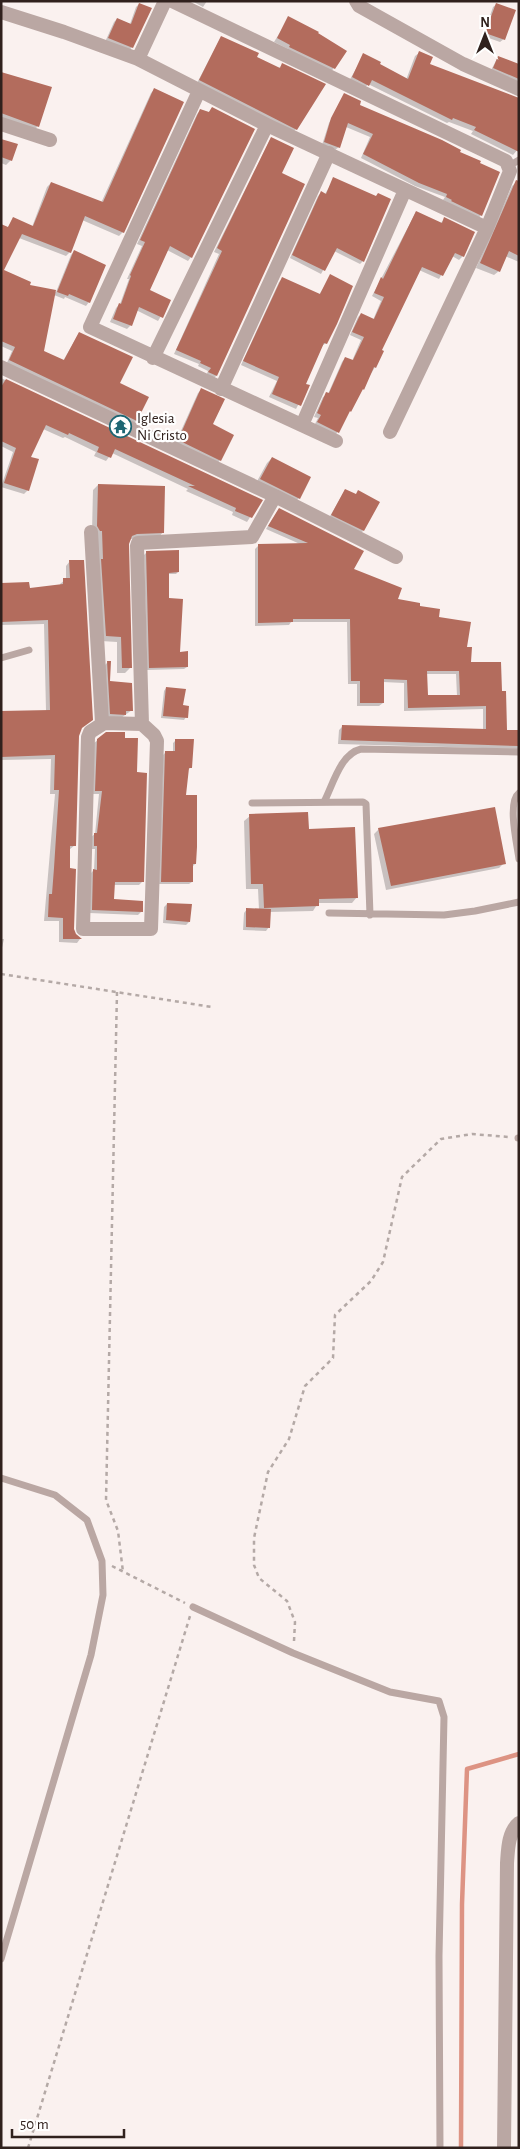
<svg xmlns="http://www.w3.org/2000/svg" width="520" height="2149" font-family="'Alegreya Sans',sans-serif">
  <rect width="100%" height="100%" fill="#faf1ef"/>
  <path fill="#0003" fill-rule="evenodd" d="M192,1H207L203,7Z
    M139,4L132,47L129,51L105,42L114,22L117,19L130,24L136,7Z
    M497,4L504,39L500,42L483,36L493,7Z
    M289,18L345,51L331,72L287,51L288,49L274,42Z
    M221,37L278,69L282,65L296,129L293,132L197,83Z
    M419,53L429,65L519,148L513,155L471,134L473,131L449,122L447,123L368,84L364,89L349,81L364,55L406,80L415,56Z
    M498,57L519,66V86L490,72Z
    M1,73L38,126L33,131L1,121Z
    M155,89L123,232L119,236L82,220L70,252L66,256L19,238L3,271L28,286L56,292L71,255L74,251L89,302L86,306L65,297L64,299L54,295L43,351L63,361L79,333L119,384L147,397L136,421L132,425L6,365L12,351L1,346V225L7,228L14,219L32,227L47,187L51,183L101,203L151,93Z
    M344,95L358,105L481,215L478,219L443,200L445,197L415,186L361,158L370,137L346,127L339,147L335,150L322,145L329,123Z
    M212,108L191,257L188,261L167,250L149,291L170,301L158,321L136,310L131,325L127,329L110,322L116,308L120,304L129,279H127L142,246L137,244L197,114L201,110L208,113Z
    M271,138L280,174L216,376L213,379L206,376L208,371L198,366L199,364L174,354L219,254L214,252Z
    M1,140L11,160L6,165L1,163Z
    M334,179L363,261L360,264L334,251L321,274L290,258L318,196L321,193L325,194Z
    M519,180V262L505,256L499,271L494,275L476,268L512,186Z
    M416,212L440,224L444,219L463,256L459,260L452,256L439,279L419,270L380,351L375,367L335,436L314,426L318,418L314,417L323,397L328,394L342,362L345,358L352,361L361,340L350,335L358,317L361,314L373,320L381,301L372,296Z
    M331,275L326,343L322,346L304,384L308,386L296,409L269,397L277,381L241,365L279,282L282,279L319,295Z
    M1,378L261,500L247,522L232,515L233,512L186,491L188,489L112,453L106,461L94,456L96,452L65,437L63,438L43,429L29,457L28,490L24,494L1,487L13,452L1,446Z
    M201,390L220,460L217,464L175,444L198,393Z
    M272,458L299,498L294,503L255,485L267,463Z
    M98,485L163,532L158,538L131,539L127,543L130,668L125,673H117V642L101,641L92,531L93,490Z
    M345,490L363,531L361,533L329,518Z
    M279,509L353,569L396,600L418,607L437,618L465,648L470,663L501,692L506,731L519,732V749L338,744L339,730L342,727L483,731V709L404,711V683L383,682V703L379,706H357V684H348L347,622H291L289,625L255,626V549L259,545L300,544L266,529ZM426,674H456L457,696L426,697Z
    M146,553L178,572L176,574H167L168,600L179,653L187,667L184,669L147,670L144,555Z
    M70,561L81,729L78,736L75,845L69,850L73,929L75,934L80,939L77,943L59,942V921H44L55,794H50L51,759L1,760V712L46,711L44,624L1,625V584L28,589L60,586V584L66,579V566Z
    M108,662L109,682L132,710L121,718L107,717L104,666Z
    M166,688L182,707L186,717L184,720L161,718L164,691Z
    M124,739L136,773L143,881L139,885H113V900L142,911L138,915L89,913L90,874L94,870L95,849H91V837L95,834L99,794H93L94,743L98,740Z
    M176,740L191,767L188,770L185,796L195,864L192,867V882L189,884H159L163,755L166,752H173V743Z
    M250,816L307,830L357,897L352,903H318L313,911L269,912V927L266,931L243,930L244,913L247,909L259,910L258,889H246L244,821Z
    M379,829L504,863L499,868L386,890L374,834Z
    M167,904L189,922L186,925L163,923L164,907Z
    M1,939H4L1,952Z"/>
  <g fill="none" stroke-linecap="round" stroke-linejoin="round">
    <path stroke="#dd9383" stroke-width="4.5" d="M461,2148L462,1904L467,1769L519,1754"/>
  </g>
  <path fill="#b36c5d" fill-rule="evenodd" d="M139,3L152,8L133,48L108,38L117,18L131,24Z
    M496,3L516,10L505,40L485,33Z
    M288,16L319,32L318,33L347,51L335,69L289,47L290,45L277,38Z
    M221,36L259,53L257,57L280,68L282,63L326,84L297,130L199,80Z
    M419,51L433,57L430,64L519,98V152L474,130L476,127L453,118L452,120L372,80L369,86L352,77L363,53L381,62L380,64L408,79Z
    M498,56L519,64V79L493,68Z
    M1,72L52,87L39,127L1,113Z
    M154,88L184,102L124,233L85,216L71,253L22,234L4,270L31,282L30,285L56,290L44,351L64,360L79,332L133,357L120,383L149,397L137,421L9,360L15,347L1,341V224L8,227L13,217L33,226L51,182L103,202Z
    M344,93L361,101L360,105L442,140L461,150L460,152L481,161L480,163L500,172L482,216L451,201L452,200L446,197L447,194L419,183L363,154L373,134L348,123L340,148L324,142L331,118Z
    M212,107L255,129L192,258L170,246L150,290L171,300L163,318L139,307L132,326L113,319L119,303L121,304L131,276L130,275L145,242L140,240L200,109L209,112Z
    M271,137L294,148L282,173L305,184L217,376L208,372L211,368L200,363L201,361L176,350L222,251L217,248Z
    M1,139L18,144L12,161L1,157Z
    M333,177L376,196L378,193L391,199L364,262L337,248L325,271L292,255L321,191L326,194Z
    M516,180L519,181V256L509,251L500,272L480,263Z
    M416,211L442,223L444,217L475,232L464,257L455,253L443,276L422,267L382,350L384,351L376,368L374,367L364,390L363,389L351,412L350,411L339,433L317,422L321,415L317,413L326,392L329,393L345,357L353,360L364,337L352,332L361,313L374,319L384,297L374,293L381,277L383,279Z
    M74,250L106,265L90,303L69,294L68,296L57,292Z
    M330,274L353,286L337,324L327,344L324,343L306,384L310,385L301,406L272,394L279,377L243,361L282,277L320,294Z
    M6,379L263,500L252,518L235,511L236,508L188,486H195L115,449L111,458L97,452L99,447L69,433L68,435L46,425L31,457L39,459L29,491L4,483L16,448L1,441V387Z
    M201,388L225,399L213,424L234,435L221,461L178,440Z
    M272,457L311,477L300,499L260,479Z
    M98,484L165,486L164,533L137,534L132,536L129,544L132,668H122L121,637L106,636L101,559H103L102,531H100L97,526Z
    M345,489L356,494L358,490L380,502L364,531L331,515Z
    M279,508L364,551L354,569L402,588L398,599L420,603V606L440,609L439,617L471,622L467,647H472L471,662H501L502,691H506L507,730H519V746L341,740L342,725L486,729V706L408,708L407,680L384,679V703H360V681H351L350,619H293V622L258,623V544L308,543L268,526ZM427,671H459L460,695H428Z
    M179,550V572L169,573V598L183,599L180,652L188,651V667L149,668L146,551Z
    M69,560H84L93,720L82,728L79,736L76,846H70V868L76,869L74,929L76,934L82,939H63V918L48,917L49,894H52L54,868L59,790H54L55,755L1,757V711L50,710L48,620L1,622V583L29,582L30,588L63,584V578H70Z
    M107,661H111L110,681L132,683L133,711H126V715L110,714Z
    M166,687L186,689L183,705L189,706L188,718L163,716Z
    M106,732H125V738H138L137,772L147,773L144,882H115L114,899L143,901V912L92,910L93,869L97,870V846H94V833H97L102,791H95L97,739Z
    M175,739H194L192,768H189L186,795H197V847L196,864H193V882H161L165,751H175Z
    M495,807L506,864L391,886L378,828Z
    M308,812L309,829L355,827L358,898L319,899V906L264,908L263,884H251L249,814Z
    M167,903L192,904L190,922L166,920Z
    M246,908L271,909L270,928L246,927Z"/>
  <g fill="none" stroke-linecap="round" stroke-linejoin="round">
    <path stroke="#b4a9a6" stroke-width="2.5" stroke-dasharray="4 4" stroke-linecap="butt" d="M1,974L212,1007
      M117,992L106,1500L118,1531L123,1572
      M112,1566L185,1603
      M294,1641L295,1622L287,1601L259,1578L254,1565V1538L268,1472L289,1439L305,1386L333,1358L335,1315L371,1281L383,1262L402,1177L441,1139L472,1134L509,1137
      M28,2148L190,1616"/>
    <path stroke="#baa7a3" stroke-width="7" d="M509,166L519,160
      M1,658L29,650
      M519,793C507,802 517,844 519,859
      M324,802C333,785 340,754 361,749L519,752
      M252,803L363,802L366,804L370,915
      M329,913L444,915L475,911L519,902
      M518,1138H519
      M1,1478L55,1495L87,1520L102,1561L103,1595L91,1655L1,1959
      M193,1607L293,1653L390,1692L439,1701L444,1717L439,1956L440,2148"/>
    <path stroke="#baa7a3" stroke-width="14" d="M172,1L506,161L510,171L487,228L390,432
      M356,1L359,6L463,64L519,89
      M1,12L64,32L138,59L267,125L487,228
      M138,59L165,1
      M199,91L90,327L336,441
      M1,124L50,140
      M153,358L267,125
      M1,367L275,496L396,557
      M221,389L329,153
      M302,425L405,190
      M91,532L102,723
      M104,723L142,724L154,735L157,741L151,929H83L88,737L90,732Z
      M142,724L137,546L138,543L252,537L275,496
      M504,2148L507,1863C508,1850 508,1832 519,1823"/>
  </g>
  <defs>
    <symbol id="temple-ring" viewBox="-11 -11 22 22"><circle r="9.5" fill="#fff" stroke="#1d6673" stroke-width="1.5"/><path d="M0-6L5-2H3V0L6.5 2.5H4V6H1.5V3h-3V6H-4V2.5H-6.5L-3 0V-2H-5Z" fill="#1d6673"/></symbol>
  </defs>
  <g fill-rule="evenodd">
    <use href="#temple-ring" x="108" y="414" width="25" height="25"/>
  </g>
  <g text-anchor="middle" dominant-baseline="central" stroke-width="4.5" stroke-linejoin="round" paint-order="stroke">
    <g font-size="15" fill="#30211d" stroke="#fff" text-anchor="start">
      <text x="137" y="418">Iglesia<tspan x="137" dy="17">Ni Cristo</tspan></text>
    </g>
  </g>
  <rect width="520" height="2149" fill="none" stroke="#30211d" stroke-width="5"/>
  <g transform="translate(485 35)" stroke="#ffffff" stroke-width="4" paint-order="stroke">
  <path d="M0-4L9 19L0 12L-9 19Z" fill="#30211d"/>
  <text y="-8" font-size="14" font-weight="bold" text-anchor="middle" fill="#30211d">N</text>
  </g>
  <path d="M12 2129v8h112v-8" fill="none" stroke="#30211d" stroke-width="2.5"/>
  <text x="20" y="2129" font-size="15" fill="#30211d" stroke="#ffffff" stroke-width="4" paint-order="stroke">50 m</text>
</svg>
